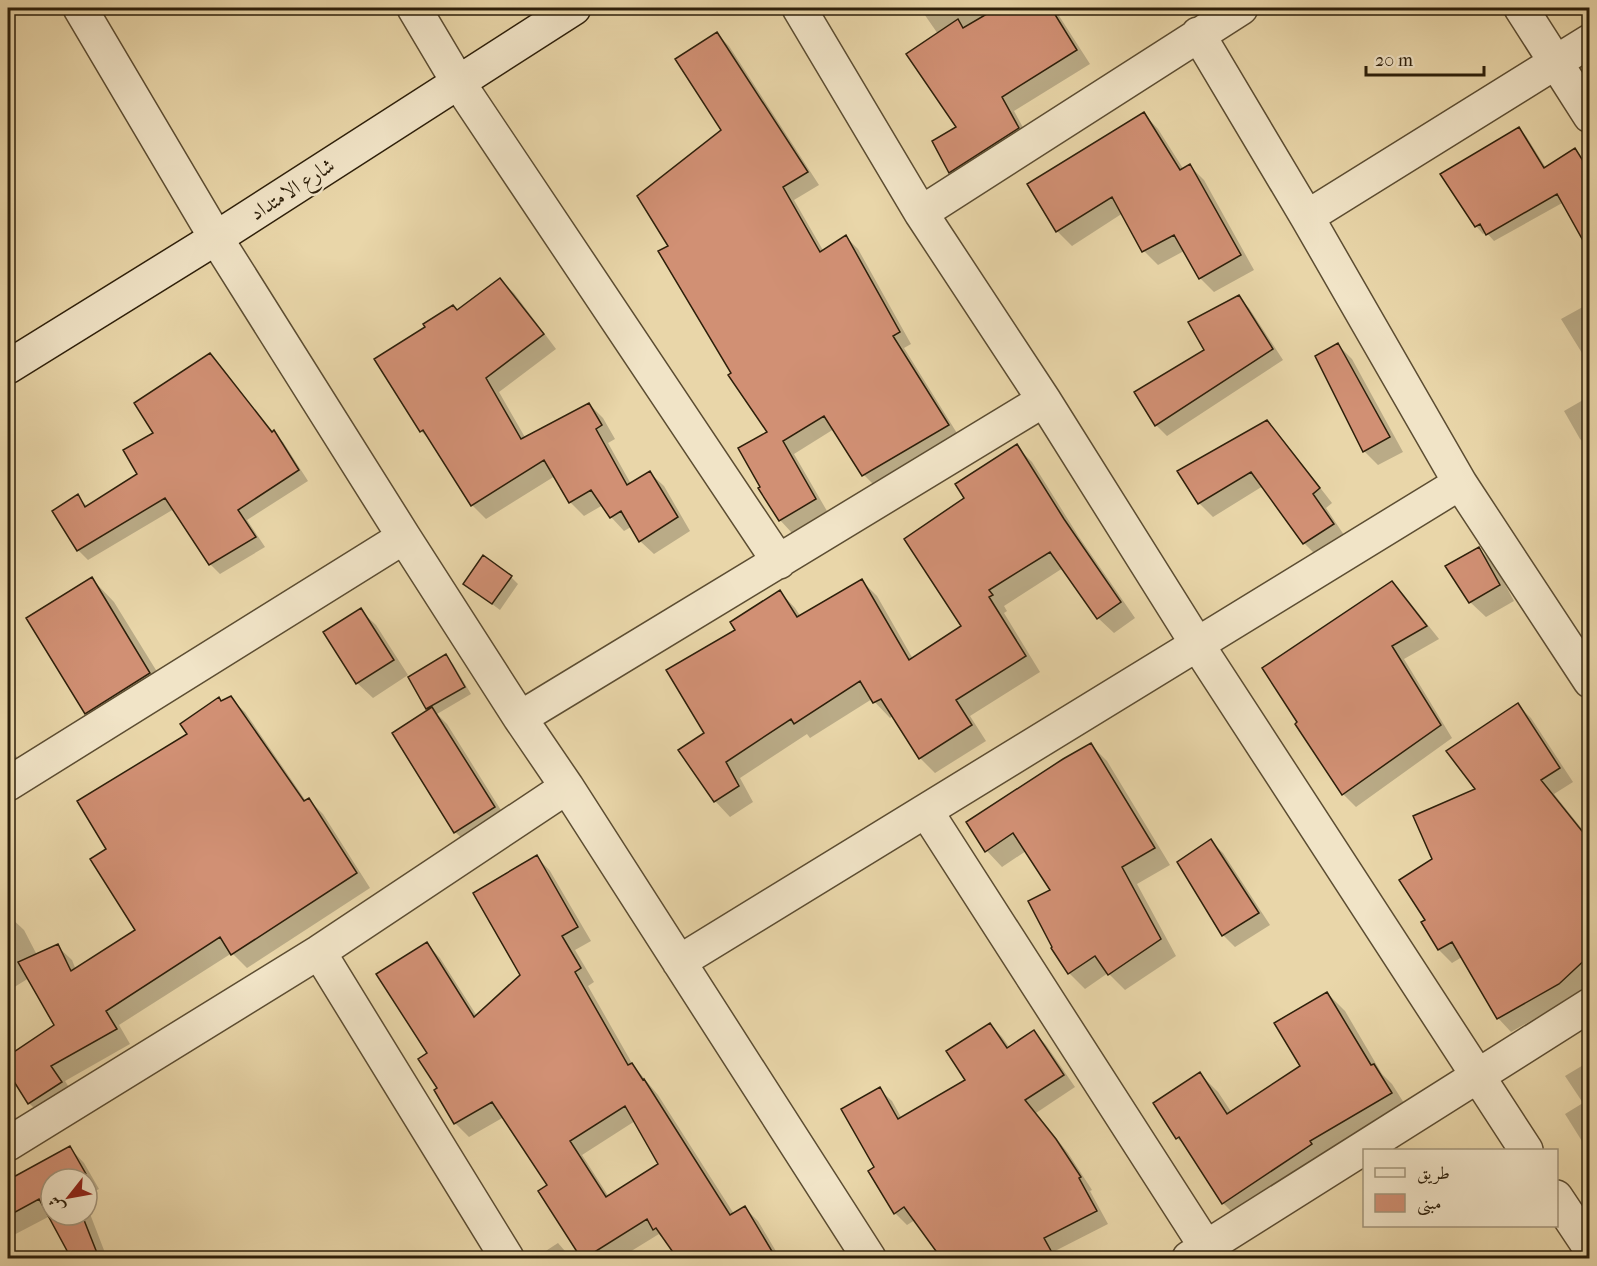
<svg xmlns="http://www.w3.org/2000/svg" width="1597" height="1266" font-family="'IM FELL French Canon',Amiri,serif">
  <rect width="100%" height="100%" fill="#e9d6a9"/>
  <filter id="stains"><feTurbulence type="fractalNoise" baseFrequency=".00333" numOctaves="4"/><feColorMatrix values="0 0 0 0 .2 0 0 0 0 .09 0 0 0 0 .02 0 0 0 .5 -.17"/></filter>
  <radialGradient id="worn" r=".72"><stop offset=".6" stop-color="#630" stop-opacity="0"/><stop offset="1" stop-color="#630" stop-opacity=".3"/></radialGradient>
  <path fill="#0003" fill-rule="evenodd" d="M920,8H1054L1090,64L1014,111L1031,142L964,185L951,172L958,127L938,34Z
    M1198,8H1242L1214,26Z
    M717,34L729,46L819,185L794,200L824,252L846,237L858,249L911,344L904,348L960,438L876,487L864,475L834,429L794,454L827,511L792,533L780,520L760,488L769,432L733,373L670,246L723,131Z
    M1144,114L1158,129L1184,170L1190,166L1204,180L1254,270L1214,292L1200,278L1184,251L1158,265L1144,251L1123,213L1072,246L1057,231Z
    M1519,128L1526,136L1546,168L1575,150L1590,170V195L1564,202L1494,241L1486,232L1483,234L1476,226Z
    M500,280L514,293L556,349L499,392L526,439L589,404L603,418L615,439L608,443L631,484L650,473L664,486L690,531L654,554L640,541L631,527L624,531L611,517L603,505L584,516L570,502L555,476L486,519L472,505L433,443L421,431L458,312Z
    M1238,297L1249,308L1283,360L1167,436L1156,425L1206,351Z
    M1590,303V366L1561,319Z
    M1338,345L1352,359L1403,452L1378,465L1364,451Z
    M219,365L273,433L283,442L308,481L247,520L265,547L220,574L210,564L174,509L88,560L78,550L54,511L77,496L88,507L139,475L155,434Z
    M1590,396V446H1588L1580,439L1564,411Z
    M1266,422L1280,436L1332,503L1326,508L1346,538L1318,557L1304,543L1263,486L1213,517L1199,503L1179,472Z
    M1016,446L1032,462L1079,537L1135,618L1114,633L1098,618L1063,568L1004,606L1007,611L1004,613L1040,672L970,716L986,741L935,773L920,758L893,716L890,718L872,699L810,738L807,734L740,778L753,802L730,817L715,801L706,733L737,631L780,592L795,608L801,617L862,581L877,596L913,659L963,627L966,499Z
    M1479,549L1494,564L1514,601L1486,617L1470,602Z
    M511,577L518,584L500,610L465,584Z
    M92,579L114,602L172,696L109,735L86,713Z
    M1392,582L1404,595L1439,639L1404,659L1452,738L1356,807L1343,794L1297,724Z
    M360,610L376,625L408,675L373,698L357,683Z
    M8,630L14,640L8,644Z
    M446,656L453,664L471,694L437,714L447,724L509,823L471,847L455,832L430,710L428,708Z
    M230,698L245,712L306,801L309,800L323,814L370,888L247,968L232,953L119,1025L130,1044L65,1081L75,1097L43,1117L29,1103L8,1069V1057L56,1026L29,978L8,991V917L9,916L24,930L37,955L57,946L72,960L76,970L137,931L108,850L189,735L222,703Z
    M1518,705L1531,718L1573,782L1554,794L1590,839V981L1573,997L1511,1032L1498,1018L1462,957L1452,963L1439,950L1423,923L1427,920L1434,859L1478,789Z
    M8,741L25,772L8,781Z
    M1091,745L1107,761L1170,865L1137,884L1176,956L1125,990L1108,973L1085,989L1069,973L1052,890L1026,851L1002,867L987,851L968,822Z
    M1211,841L1223,853L1270,925L1235,947L1223,935Z
    M537,857L550,871L591,941L575,950L594,982L588,986L633,1065L658,1095L734,1214L745,1208L758,1221L780,1258H679L659,1234L620,1258H582L540,1191L549,1186L504,1117L469,1137L455,1123L436,1091L439,1089L429,1053L427,944L440,958L477,1016L522,975ZM635,1121L660,1164L609,1197L582,1155Z
    M1327,993L1345,1011L1382,1074L1392,1084L1409,1111L1241,1221L1223,1203L1188,1148L1177,1138L1200,1074L1218,1092L1232,1113L1302,1067Z
    M990,1024L1002,1037L1010,1048L1034,1032L1046,1045L1075,1087L1036,1113L1068,1153L1092,1190L1090,1191L1108,1224L1055,1251L1059,1258H943L915,1220L907,1225L895,1213L876,1168L879,1089L892,1101L902,1119L967,1080Z
    M1590,1061V1161L1582,1148L1585,1146L1565,1114L1583,1103L1565,1076Z
    M70,1148L84,1163L99,1189L87,1195V1179H51V1215H87V1206L107,1258H73L50,1216L8,1238V1182Z
    M558,1243L571,1258H535Z"/>
  <path fill="#d19074" stroke="#2d1f0a" stroke-width="1.5" fill-rule="evenodd" d="M997,8H1051L1077,50L1002,97L1019,128L949,173L932,141L956,127L906,54L958,19L963,28Z
    M717,32L808,172L783,187L820,252L846,235L900,332L893,336L949,425L862,476L824,416L783,441L816,499L779,521L758,488L760,487L738,448L767,432L728,375L731,373L658,251L668,246L637,196L721,130L675,59Z
    M1144,112L1180,170L1190,164L1241,255L1199,279L1174,235L1142,252L1112,197L1056,232L1027,184Z
    M1519,127L1544,168L1575,148L1590,172V253L1557,194L1486,235L1480,224L1475,227L1440,174Z
    M500,278L544,334L486,378L521,439L589,403L602,425L596,429L627,485L650,471L678,517L639,542L621,511L610,518L591,490L569,503L544,460L471,506L423,430L420,432L374,359L425,327L423,324L453,305L457,310Z
    M1239,295L1273,349L1155,426L1134,392L1204,350L1188,322Z
    M1338,343L1390,437L1363,452L1315,356Z
    M210,353L272,432L274,430L299,470L238,510L256,537L209,565L165,498L77,551L52,511L78,494L85,507L137,474L123,450L153,433L134,403Z
    M1267,420L1320,488L1313,494L1334,524L1303,544L1251,472L1198,504L1177,471Z
    M1017,444L1064,519L1121,602L1097,619L1050,552L989,590L993,595L989,597L1026,656L956,700L972,725L919,759L881,699L873,703L860,681L794,724L791,719L726,762L739,786L714,802L678,750L704,733L666,670L735,630L730,622L780,590L797,617L862,579L909,660L961,626L904,539L964,498L955,484Z
    M1479,547L1500,585L1469,603L1445,566Z
    M483,555L512,576L492,604L463,584Z
    M92,577L150,673L85,714L26,618Z
    M1392,581L1427,626L1392,646L1441,725L1342,795L1295,724L1297,722L1262,668Z
    M361,608L394,660L356,684L323,632Z
    M446,654L465,687L426,709L408,677Z
    M231,696L304,801L309,798L357,873L231,955L220,937L106,1011L117,1029L51,1066L62,1082L28,1104L8,1072V1056L54,1025L18,962L58,944L71,971L135,930L90,859L106,849L77,801L187,734L180,724L219,697L221,701Z
    M1518,703L1560,768L1541,780L1590,841V955L1559,984L1497,1019L1452,942L1438,950L1421,922L1425,920L1399,880L1432,859L1413,816L1475,789L1446,751Z
    M432,707L495,807L454,833L392,733Z
    M1091,743L1155,848L1122,867L1161,939L1108,975L1095,956L1068,974L1051,948L1052,947L1028,901L1050,890L1013,833L985,852L966,822L1063,759Z
    M1211,839L1259,913L1222,936L1177,862Z
    M537,855L578,927L562,936L581,968L575,972L628,1065L632,1063L643,1080L644,1079L730,1215L745,1206L776,1258H677L656,1228L653,1230L647,1219L585,1258H581L538,1191L547,1185L492,1102L454,1124L434,1090L437,1088L418,1059L427,1053L376,974L427,942L474,1017L520,975L473,893ZM625,1106L658,1164L606,1197L570,1141Z
    M1327,992L1371,1065L1374,1064L1392,1093L1310,1141L1312,1144L1222,1204L1179,1137L1176,1139L1153,1103L1200,1072L1227,1114L1300,1066L1274,1023Z
    M990,1023L1007,1048L1034,1030L1064,1075L1025,1100L1056,1139L1081,1177L1079,1178L1097,1211L1044,1238L1055,1258H941L904,1207L894,1214L868,1171L874,1167L841,1109L880,1087L898,1119L965,1080L946,1051Z
    M70,1146L86,1174L77,1179H51V1215H82L99,1258H71L39,1199L8,1216V1180Z"/>
  <g fill="none" stroke-linecap="round" stroke-linejoin="round">
    <defs>
      <path id="street" d="M80,8L216,238L404,537L520,718L567,787L869,1258
        M414,8L458,82L779,562
        M799,8L921,213L1044,400L1197,644L1526,1150
        M1521,8L1590,116
        M1198,34L1307,217L1460,483L1590,681
        M921,213L1241,8
        M1307,217L1590,41
        M520,718L1044,400
        M8,784L404,537
        M926,811L1206,1247
        M319,952L507,1258
        M679,962L1460,483
        M8,1144L319,952L567,787
        M1556,1197L1590,1248
        M1189,1258L1590,1005"/>
      <path id="secondary" d="M8,367L216,238L574,8"/>
    </defs>
    <use href="#street" stroke="#5c4d32" stroke-width="36"/>
    <use href="#secondary" stroke="#2d1f0a" stroke-width="36"/>
    <use href="#street" stroke="#f1e4c7" stroke-width="33"/>
    <use href="#secondary" stroke="#f1e4c7" stroke-width="33"/>
  </g>
  <g text-anchor="middle" dominant-baseline="central" stroke-width="4.5" stroke-linejoin="round" paint-order="stroke">
    <g font-size="21" fill="#2d1f0a" stroke="#f1e4c7">
      <text transform="translate(292 189) rotate(-33)">شارع الامتداد</text>
    </g>
  </g>
  <rect width="1597" height="1266" fill="none" stroke="#e9d6a9" stroke-width="30"/>
  <rect x="9" y="9" width="1579" height="1248" fill="none" stroke="#2d1f0a" stroke-width="3"/>
  <rect x="15" y="15" width="1567" height="1236" fill="none" stroke="#2d1f0a" stroke-width="1.5"/>
  <rect x="1363" y="1149" width="195" height="78" fill="#f1e4c7" stroke="#a3957b" stroke-width="1.5"/>
  <rect x="1375" y="1168" width="30" height="9" fill="#f1e4c7" stroke="#a3957b" stroke-width="1.5"/>
  <text x="1417" y="1179" font-size="18" fill="#2d1f0a">طريق</text>
  <rect x="1375" y="1194" width="30" height="18" fill="#d19074" stroke="#a3957b" stroke-width="1.5"/>
  <text x="1417" y="1209" font-size="18" fill="#2d1f0a">مبنى</text>
  <g transform="translate(69 1197) rotate(239)"><circle r="28" fill="#f1e4c7" stroke="#a3957b" stroke-width="1.5"/>
  <path d="M0-4.5L10 22L0 15L-10 22Z" fill="#8f2418"/>
  <text y="-9" font-size="16" font-weight="bold" text-anchor="middle" fill="#2d1f0a">ش</text>
  </g>
  <path d="M1366 66v9h118v-9" fill="none" stroke="#2d1f0a" stroke-width="3"/>
  <text x="1375" y="66" font-size="18" fill="#2d1f0a" stroke="#f1e4c7" stroke-width="4.5" paint-order="stroke">20 m</text>
  <rect width="100%" height="100%" filter="url(#stains)"/>
  <rect width="100%" height="100%" fill="url(#worn)"/>
</svg>
